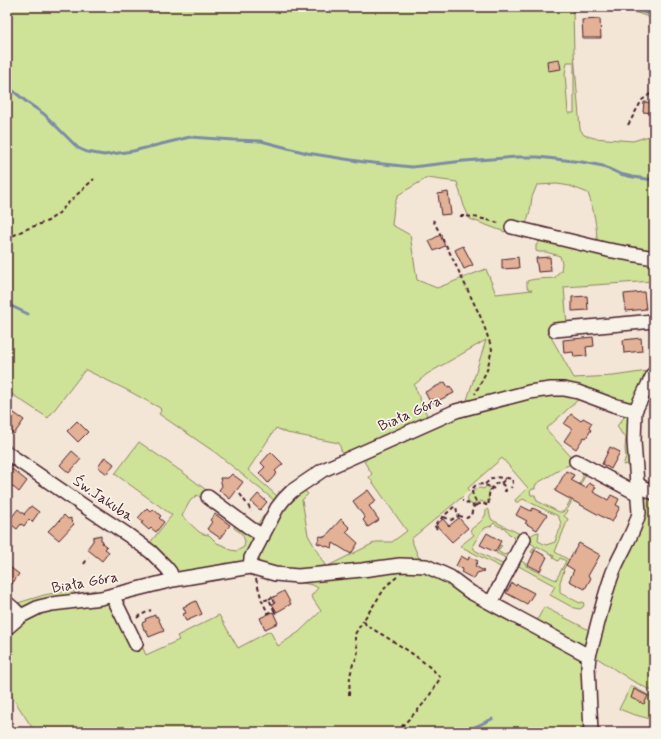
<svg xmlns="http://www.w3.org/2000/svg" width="661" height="739" font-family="Mynerve,sans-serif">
  <rect width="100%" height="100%" fill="#f3e6d7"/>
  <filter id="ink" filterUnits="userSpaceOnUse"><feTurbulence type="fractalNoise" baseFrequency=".025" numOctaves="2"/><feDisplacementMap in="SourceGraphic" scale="8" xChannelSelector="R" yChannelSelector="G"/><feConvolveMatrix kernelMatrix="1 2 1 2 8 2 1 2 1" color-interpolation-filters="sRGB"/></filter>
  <g filter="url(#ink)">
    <path fill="#cfe398" stroke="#8c8162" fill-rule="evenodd" d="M7,7H654V19L626,9L573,11L574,53L580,129L584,135L594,138L633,141L649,136V134H654V256C606,247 558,237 510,225L505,232L470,219L464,206L457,182L427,178L398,195L394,206L392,225L410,235L417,280L437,288L486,269L496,294L532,290L528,289L527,287V281C536,278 545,279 555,278L557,274L561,271L562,263L560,256L546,252H539L536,251V245L539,243V241L542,238L595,251L654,261V281L564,287L567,325L548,327L547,330L574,378L613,376L648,371L654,359V367L638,399L630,405H625L612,402L576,387L558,386H543L466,404L439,414L438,411L467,400L486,340L427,374L414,385L427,415L428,420L397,433L375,439L350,454L327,465L292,486V484L342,453L339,443L287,433L276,428L248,470L277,496L279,495L280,493L278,491C281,494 281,495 280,499L264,523L262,525L259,524V522L275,501L216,453L159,414L161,411L160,408L127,390L86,370H85L48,418L7,391ZM567,62H574V113H568L565,74ZM557,184L570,186L588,193C594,210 597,227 597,244L566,238L527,226L526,224L530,211L532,197L537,185Z
      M558,392L581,397L546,429L573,459L569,462L570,463L569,465L564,467L536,484L535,487V489H532L530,492L531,495H535L537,501L559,512H563L565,510L583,477V475L582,472L579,471L580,468L587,472L564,516L568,519L555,552L569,560L563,570L564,571L560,582V593L580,603L582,602H583L584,605L583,607L580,609L574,608L550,595L555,586L515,564L518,559L526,564V566L556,580L566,561L560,558L558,561L553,558L554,556L537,546L533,553L531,552L535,546L529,542C529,536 533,533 539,532L538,541L546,545L555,542L556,539V536L561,528V523L558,516L523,499L518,502H516L515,500L528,488L502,458L468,488L469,490L461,498L411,539L421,563L584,657L589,732H35L7,689V631L36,611L109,601L142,646L146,655L179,640L177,636L219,615L238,648L270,631L278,646L299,632L321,611L311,596L318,588L313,585L259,575L255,563L283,505L304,490L308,494L302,500L308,535L326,567L376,542H392L407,531L369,477L372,474L365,463L362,456L459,413Z
      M589,401L630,413L631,466H627L626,464L623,465L626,457L625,449L626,437L622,434L617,426L625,416L588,403Z
      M139,442L185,474L251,524L210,504L197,495L190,501L182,516L199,532L203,534L209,535L217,543L227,547L230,550L237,551L244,547L245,542L244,538L241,533L234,528L235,523L256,536C253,543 250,553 246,558C239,567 190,574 177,576L149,544L172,515L115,474Z
      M486,486L491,488L489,492L488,504L481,501L473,505L469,503C464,494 473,495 475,489L480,488L484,489Z
      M640,490L654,496V692L631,680L594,656Z
      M487,509L489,510L490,516L492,520L522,535L506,560L504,557L496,553L500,545L502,546L498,550L499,552L504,555L506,554L508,555L515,542L512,535L509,534L505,528L498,526L494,523L491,526L485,528L481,531L473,545L474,549L476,551L504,565V569L460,546L474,535L470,530C476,525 487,519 486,510Z
      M71,590L77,594L95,590L96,594L25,610L7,599V595L18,603L44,595Z
      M544,607L591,631L587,648L535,624Z
      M631,686L654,698V720L632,714L619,709Z"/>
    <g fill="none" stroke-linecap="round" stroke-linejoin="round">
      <path stroke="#7b8aa8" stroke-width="3" d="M631,7L654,16
        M7,86L28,103L44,114L78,148L87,152L104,155L133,151L190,137L234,140L261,141L307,153L364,162L412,167L464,161L517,157H538L582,162L603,166L620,174L633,177L654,180
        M7,304L28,314
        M464,732L492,719"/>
    </g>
    <path fill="#e3b195" stroke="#4a1f2b" d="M600,19L601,38H583L582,20Z
      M559,59L561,69L548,71L547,61Z
      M644,102L654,103V113L643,112Z
      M448,192L451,214L441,215L438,194Z
      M440,235L445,246L434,251L429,241Z
      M463,246L473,265L464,269L455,250Z
      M518,257L519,268L502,269V259Z
      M550,257L551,271L538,272L536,258Z
      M644,292L646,309L626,311L624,294Z
      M587,296L588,310L572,311V297Z
      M593,337L594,346L586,347L587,356L574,357L573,352L564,353L563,340Z
      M641,338L642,351L624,353L623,340Z
      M445,382L448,387L450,386L454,393L433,403L432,399L429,400L425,392Z
      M7,408L24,420L14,434L7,428Z
      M571,414L581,421L583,418L592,423L589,428L591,430L586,438L584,437L576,449L564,441L572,429L564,424Z
      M77,421L88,432L78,442L67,431Z
      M610,447L620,452L611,469L602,464Z
      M72,451L81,459L69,473L60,465Z
      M271,452L283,464L275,471L277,473L268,483L259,473L265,467L261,463Z
      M105,457L114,464L107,474L98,467Z
      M7,465L27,481L19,492L7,482Z
      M566,471L574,475L571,480L586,488L589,483L596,487L593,492L608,500L611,495L619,499L616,505L620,507L612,522L555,491Z
      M232,474L243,482L230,499L219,490L222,486L220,478H228Z
      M368,490L376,501L369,506L379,520L368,527L363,520L365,518L353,501Z
      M258,494L267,502L260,510L251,502Z
      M31,506L39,512L32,522L29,519L24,526L21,524L17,529L8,522L18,509L25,515L24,514Z
      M521,506L531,511L533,508L547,515L537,530L525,523L527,521L516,515Z
      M147,508L151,512L153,509L161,516L159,518L164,522L156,532L151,528L149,530L141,523L143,522L138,518Z
      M215,514L230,525L220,538L207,529L212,522L210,520Z
      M64,515L68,519L71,518V521L74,524L59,540L48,531L54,525L55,526Z
      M459,518L468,528L452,542L436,525L443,519L449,526Z
      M341,519L350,528L346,532L358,543L351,554L333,543L332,548L317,543L320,536L325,537Z
      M487,533L501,541L495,552L480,545Z
      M101,535V540L103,541L102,543L107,547L105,549L109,552L102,561L87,549L93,541V537Z
      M579,543L600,555L588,576L591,578L585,589L569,581L574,570L566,565Z
      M535,550L547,557L540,571L528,565Z
      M461,556L468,560L469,557L478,561L475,566L484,571L477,573L474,579L461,572L463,569L456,566Z
      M7,565L19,574L12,584L7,580Z
      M512,583L516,586L517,584L534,593L527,604L506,593Z
      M284,591L291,604L277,612L272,604L275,603L272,598Z
      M196,601L202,614L186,621L183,614L186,613L183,607Z
      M273,612L278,623L265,629L260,618Z
      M155,615V617L157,616L164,631L149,637L146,630H144L142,623L146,621L145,619Z
      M634,689L648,696L644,704L631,698Z"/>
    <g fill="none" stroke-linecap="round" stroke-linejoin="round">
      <defs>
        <path id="minor" d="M512,227L608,250L654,258
          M555,330L654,321
          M7,453L90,510L128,535L151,552L166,567L170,572L173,580
          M576,461L638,494
          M637,483L642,487L654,493
          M208,497L250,528L263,536
          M250,567L251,558L277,508L284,499L292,491L323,470L456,411L529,392L551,389H564L578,392L613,405L635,411
          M112,595L136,644
          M7,603L14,609L21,616
          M491,603L524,539
          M7,628L21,616L39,607L52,604L101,598L173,580L250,567L275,574L298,576L362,570L400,565L426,566L450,577L470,592L589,656
          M591,732L588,666L589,656C597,628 603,599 613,572C621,552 634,534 639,513L634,441L635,411L654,373"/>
      </defs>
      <use href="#minor" stroke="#4a1f2b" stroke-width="16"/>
      <path stroke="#4a1f2b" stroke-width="2" stroke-dasharray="4 3" stroke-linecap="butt" d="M628,125L642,100L649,95L654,85
        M460,216C475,216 488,220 501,224
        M433,220L449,251L482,320L492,349L487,370L475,394
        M7,239L24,230L48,221L59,213L70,201L94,179
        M501,483L507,478L512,479L513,483L511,488
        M485,484C493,478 494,475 505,479
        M240,494L249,507L251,512
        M477,505L482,503L486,505H489C488,496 489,488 497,483C502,482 505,486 506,491H502
        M474,506L477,505C476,501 473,496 472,492C472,489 473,488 475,486C481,482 489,486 494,489
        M459,516L465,517L467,518L471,515L474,506C469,506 467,501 462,501
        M444,517L451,520L459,516L457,512L456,506
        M437,529L434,525L456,505
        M84,564L88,558
        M256,579L262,601L268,613L274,610L269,599L262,601
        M269,599L272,597
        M274,610L276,614
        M137,618L139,616L151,610
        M349,695L350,676L353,664L357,657L358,650L355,639V634L363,621
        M397,732C405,722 415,714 423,704C429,697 434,688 439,680L440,677C420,656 391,640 366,625L364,621L365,618L387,585L397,577"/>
      <use href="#minor" stroke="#f7f3e8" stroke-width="13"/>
    </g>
  </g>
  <g text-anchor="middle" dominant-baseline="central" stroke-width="3.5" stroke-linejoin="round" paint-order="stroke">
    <g font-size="15" fill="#4a1f2b" stroke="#f7f3e8">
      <text transform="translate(410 414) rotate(-24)">Biała Góra</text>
      <text transform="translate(103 499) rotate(34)">Św.Jakuba</text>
      <text transform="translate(85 583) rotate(-10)">Biała Góra</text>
    </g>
  </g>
  <rect width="661" height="739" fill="none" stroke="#f7f3e8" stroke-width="24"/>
  <rect x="12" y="12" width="637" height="715" fill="none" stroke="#4a1f2b" stroke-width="1.5" filter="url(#ink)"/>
</svg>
